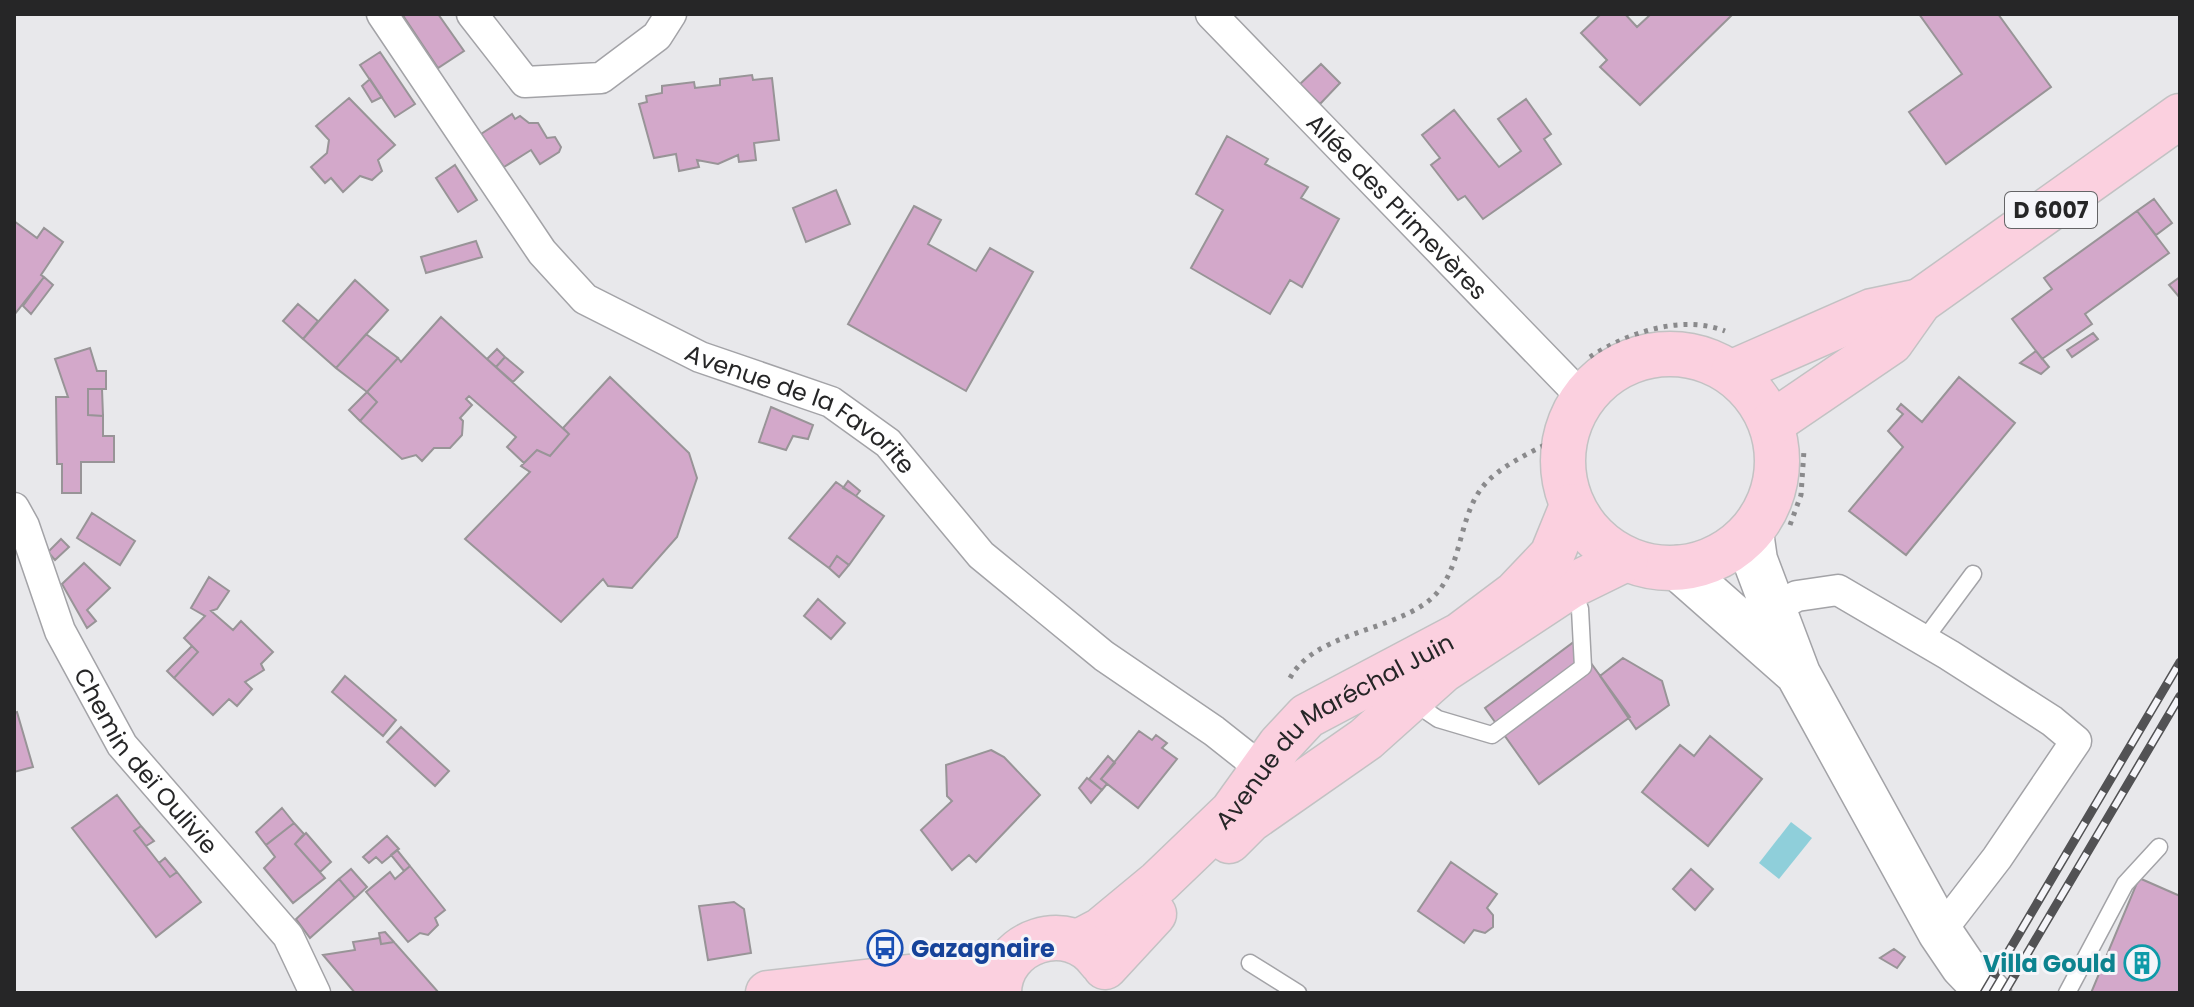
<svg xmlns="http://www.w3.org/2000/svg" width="2194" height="1007" font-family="Poppins,sans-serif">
  <rect width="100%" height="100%" fill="#e8e8eb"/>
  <path fill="#8fcfda" d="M1791,822L1812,838L1779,879L1759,863Z"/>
  <path fill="#d3a8ca" stroke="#989497" stroke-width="2" d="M402,14H438L464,51L438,68Z
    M1601,14H1625L1637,27L1651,14H1733L1640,105L1600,67L1607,60L1581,33Z
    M1919,14H1998L2051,87L1946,164L1909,112L1962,74Z
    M380,52L415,104L395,117L360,65Z
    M1321,64L1340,83L1320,104L1300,84Z
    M752,75L753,80L772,78L779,140L754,143L756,160L739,162L738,155L718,164L697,160L699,167L679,171L676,154L654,158L639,104L647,102L646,96L662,93V86L694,82L695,88L720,85V79Z
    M370,79L382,97L372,102L362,86Z
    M349,98L395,145L378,160L382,171L372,180L360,176L343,192L331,178L325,183L311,167L327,153L329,140L316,126Z
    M1526,99L1551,134L1544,139L1561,164L1483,219L1465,196L1458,200L1431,165L1440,158L1422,135L1454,110L1499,167L1521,151L1498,119Z
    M512,114L515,119L520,116L529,123H538L547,138L555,137L561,147L559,152L540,164L531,150L504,167L481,134Z
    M1227,136L1268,159L1265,164L1308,187L1301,198L1339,219L1302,287L1290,280L1270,314L1191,268L1223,210L1196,194Z
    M455,165L477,200L458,212L436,178Z
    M836,190L850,224L806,242L793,208Z
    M2154,199L2172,223L2156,235L2137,211Z
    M914,206L941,220L928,244L976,271L990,248L1033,272L966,391L848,324Z
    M2137,211L2169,253L2085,314L2092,324L2042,359L2012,319L2052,289L2044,278Z
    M14,221L37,238L44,228L63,242L41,275L44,277L14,315Z
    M476,241L482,257L426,273L421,257Z
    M44,277L53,285L31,314L23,306Z
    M2180,277V298L2169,285Z
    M355,280L388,310L336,368L303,339Z
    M298,304L318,321L303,339L283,321Z
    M441,317L569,434L550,456L537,450L524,463L507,447L516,437L469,396L466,399L472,405L460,418L463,421L462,435L450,448H434L422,461L416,455L402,459L360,421L377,402L367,392L398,358L401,362Z
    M2093,333L2098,339L2072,357L2067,350Z
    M366,334L398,358L367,392L336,368Z
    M90,348L97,371H106V389H88V415L103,416V436H114V462H81V493H62V464H57L56,397H68L55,359Z
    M497,349L505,357L496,367L487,359Z
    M2036,351L2049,367L2041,374L2020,363Z
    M505,357L523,372L513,382L496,367Z
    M610,377L689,453L697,478L677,537L632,588L608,586L603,579L561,622L465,539L530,472L521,466L537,450L550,456L569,434L563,428Z
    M1959,377L2015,423L1906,555L1849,511L1903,447L1888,431L1903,414L1897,409L1901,404L1922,422Z
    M88,389H102L103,416L88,415Z
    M367,392L377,402L360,421L349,410Z
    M771,407L813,425L808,439L793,436L786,450L759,442Z
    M848,481L860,491L856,496L843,488Z
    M836,482L884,516L849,565L837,556L829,568L789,538Z
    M92,513L135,541L120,565L77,538Z
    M61,539L69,547L55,560L48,552Z
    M837,556L849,565L839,577L829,568Z
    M84,563L110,588L87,610L96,621L87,628L62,584Z
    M209,577L229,591L217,609L211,611L233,630L241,621L273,652L261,664L264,670L245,682L252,689L237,706L229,699L213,715L174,678L198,652L184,638L205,616L191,608Z
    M818,599L845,623L831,639L804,616Z
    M1575,641L1630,717L1539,784L1485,708Z
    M192,646L198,652L174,678L167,671Z
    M1623,658L1662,681L1669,705L1636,729L1600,676Z
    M345,676L396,720L383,736L332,692Z
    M17,712L33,767L14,772V713Z
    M401,727L449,771L435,786L387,742Z
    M1139,731L1152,740L1156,735L1167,743L1162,748L1177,759L1138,808L1101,779Z
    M1710,736L1762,779L1708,846L1642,792L1680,745L1694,756Z
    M991,750L1004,757L1040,795L976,862L969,855L952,870L921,830L952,801L947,796L946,765Z
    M1108,756L1115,763L1101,779L1107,784L1102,790L1089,779Z
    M1087,778L1102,790L1091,803L1079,788Z
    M117,795L141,826L134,831L170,877L177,872L201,902L156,937L72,828Z
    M282,808L294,823L266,845L256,832Z
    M294,823L304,834L295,844L325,878L293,903L264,868L275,857L266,845Z
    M141,826L154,841L146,846L134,831Z
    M306,833L331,862L320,872L295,844Z
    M387,836L399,849L382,863L376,857L369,863L363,857Z
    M397,850L410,866L404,871L391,855Z
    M165,858L177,872L170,877L159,863Z
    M1451,862L1497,894L1487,908L1493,915V927L1485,933L1474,930L1464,943L1418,911Z
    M410,866L445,910L435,918L438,925L428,935L420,933L408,942L366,892L390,872L395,879Z
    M351,869L367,887L355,898L339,879Z
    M1691,869L1713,889L1695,910L1673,889Z
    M2139,878L2180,896V993H2091Z
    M339,879L355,898L310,938L296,919Z
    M734,902L744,909L751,953L708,960L699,906Z
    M385,932L394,942L381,944L379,933Z
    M380,938L381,944L394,942L439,993H355L323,955L355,950L353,942Z
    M1894,949L1905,957L1897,968L1880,958Z"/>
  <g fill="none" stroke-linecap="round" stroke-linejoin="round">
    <defs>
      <path id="lane" d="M1924,640L1973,574
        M1410,700L1438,719L1492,735L1583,667L1580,609L1572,587
        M1250,963L1298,993
        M2067,993L2125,884L2159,847"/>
      <g id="street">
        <path id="s1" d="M382,14L542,252L585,299L700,357L831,402L888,443L981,555L1104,656L1214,731L1262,769"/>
        <path d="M472,14L525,82L601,78L657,36L671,14"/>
        <path id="s2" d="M1211,14L1583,398"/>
        <path id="s3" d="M14,508L24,526L60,631L122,745L288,936L315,993"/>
        <path d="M1775,607L1797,596L1838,590L1949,655L2052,721L2076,741L1997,858L1940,932"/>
      </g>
      <path id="secondary" d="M1751,532L1755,560L1798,674L1940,932L1963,966L1989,993
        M1678,568L1796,672"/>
      <g id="primary">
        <circle cx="1670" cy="461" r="107"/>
        <path d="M1733,372L1872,311L1920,301"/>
        <path d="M1772,423L1891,342L1920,301L2180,116"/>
        <path d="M1229,841L1250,820L1366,739L1442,671L1571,586L1626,559"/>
        <path id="s4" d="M1078,942L1101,930L1159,882L1232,812L1280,745L1307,716L1460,635L1516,593L1552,555L1572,506"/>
        <path d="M1105,967L1154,914"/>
        <path d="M768,993L1005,966"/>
        <path d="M999,993C999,941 1069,917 1100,961"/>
      </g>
    </defs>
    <use href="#lane" stroke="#a3a3a7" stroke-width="19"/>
    <use href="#street" stroke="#a3a3a7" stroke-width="33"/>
    <use href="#secondary" stroke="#a3a3a7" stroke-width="47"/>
    <use href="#primary" stroke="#c2c2c3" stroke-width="47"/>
    <path stroke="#8a8a8c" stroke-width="5" stroke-dasharray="4 6" stroke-linecap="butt" d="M1590,357C1627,333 1681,314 1725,331
      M1790,525L1801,495L1804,450
      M1290,678C1314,634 1385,632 1426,603C1463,576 1456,523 1481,489C1499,464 1540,449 1567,433"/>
    <use href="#lane" stroke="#fff" stroke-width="16"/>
    <use href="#street" stroke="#fff" stroke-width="30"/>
    <use href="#secondary" stroke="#fff" stroke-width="44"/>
    <use href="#primary" stroke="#fbd0df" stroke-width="44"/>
    <defs>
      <path id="rail" d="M1984,993L2180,662
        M2004,993L2180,696"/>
    </defs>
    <use href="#rail" stroke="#525254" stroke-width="9"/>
    <use href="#rail" stroke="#f5f5f9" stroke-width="6" stroke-dasharray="18" stroke-linecap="butt"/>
  </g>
  <defs>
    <symbol id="bus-ring" viewBox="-11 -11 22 22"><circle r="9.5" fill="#f5f5f9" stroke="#1a4fb4" stroke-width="1.5"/><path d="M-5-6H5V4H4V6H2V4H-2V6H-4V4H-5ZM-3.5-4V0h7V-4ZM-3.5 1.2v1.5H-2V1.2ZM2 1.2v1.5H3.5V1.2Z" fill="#1a4fb4"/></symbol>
    <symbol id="building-ring" viewBox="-11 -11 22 22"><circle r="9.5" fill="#f5f5f9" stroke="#0f9aa8" stroke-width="1.5"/><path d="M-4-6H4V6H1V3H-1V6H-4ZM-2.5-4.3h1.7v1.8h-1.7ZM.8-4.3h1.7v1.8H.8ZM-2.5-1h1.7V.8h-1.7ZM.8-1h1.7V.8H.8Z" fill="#0f9aa8"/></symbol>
  </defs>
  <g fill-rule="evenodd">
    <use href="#bus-ring" x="865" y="928" width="40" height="40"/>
    <use href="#building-ring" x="2122" y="943" width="40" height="40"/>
  </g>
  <g text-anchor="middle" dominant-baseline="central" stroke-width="6" stroke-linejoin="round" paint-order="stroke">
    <rect fill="#f5f5f9" stroke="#646466" stroke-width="2" x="2005" y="192" width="92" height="36" rx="6"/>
    <g font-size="22" font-weight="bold" fill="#262627">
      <text x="2051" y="210">D 6007</text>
    </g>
    <g font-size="24" fill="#262627" stroke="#f5f5f9">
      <text stroke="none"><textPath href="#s2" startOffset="268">Allée des Primevères</textPath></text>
      <text stroke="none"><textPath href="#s1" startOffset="594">Avenue de la Favorite</textPath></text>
      <text stroke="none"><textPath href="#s4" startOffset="336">Avenue du Maréchal Juin</textPath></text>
      <text stroke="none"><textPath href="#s3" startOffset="288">Chemin deï Oulivie</textPath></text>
    </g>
    <g font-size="24" font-weight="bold" fill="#164399" stroke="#f5f5f9" text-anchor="start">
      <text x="911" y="948">Gazagnaire</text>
    </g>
    <g font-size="24" font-weight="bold" fill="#0d838f" stroke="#f5f5f9" text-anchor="end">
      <text x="2116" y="963">Villa Gould</text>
    </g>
  </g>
  <rect width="2194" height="1007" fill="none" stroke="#262627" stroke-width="32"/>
</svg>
